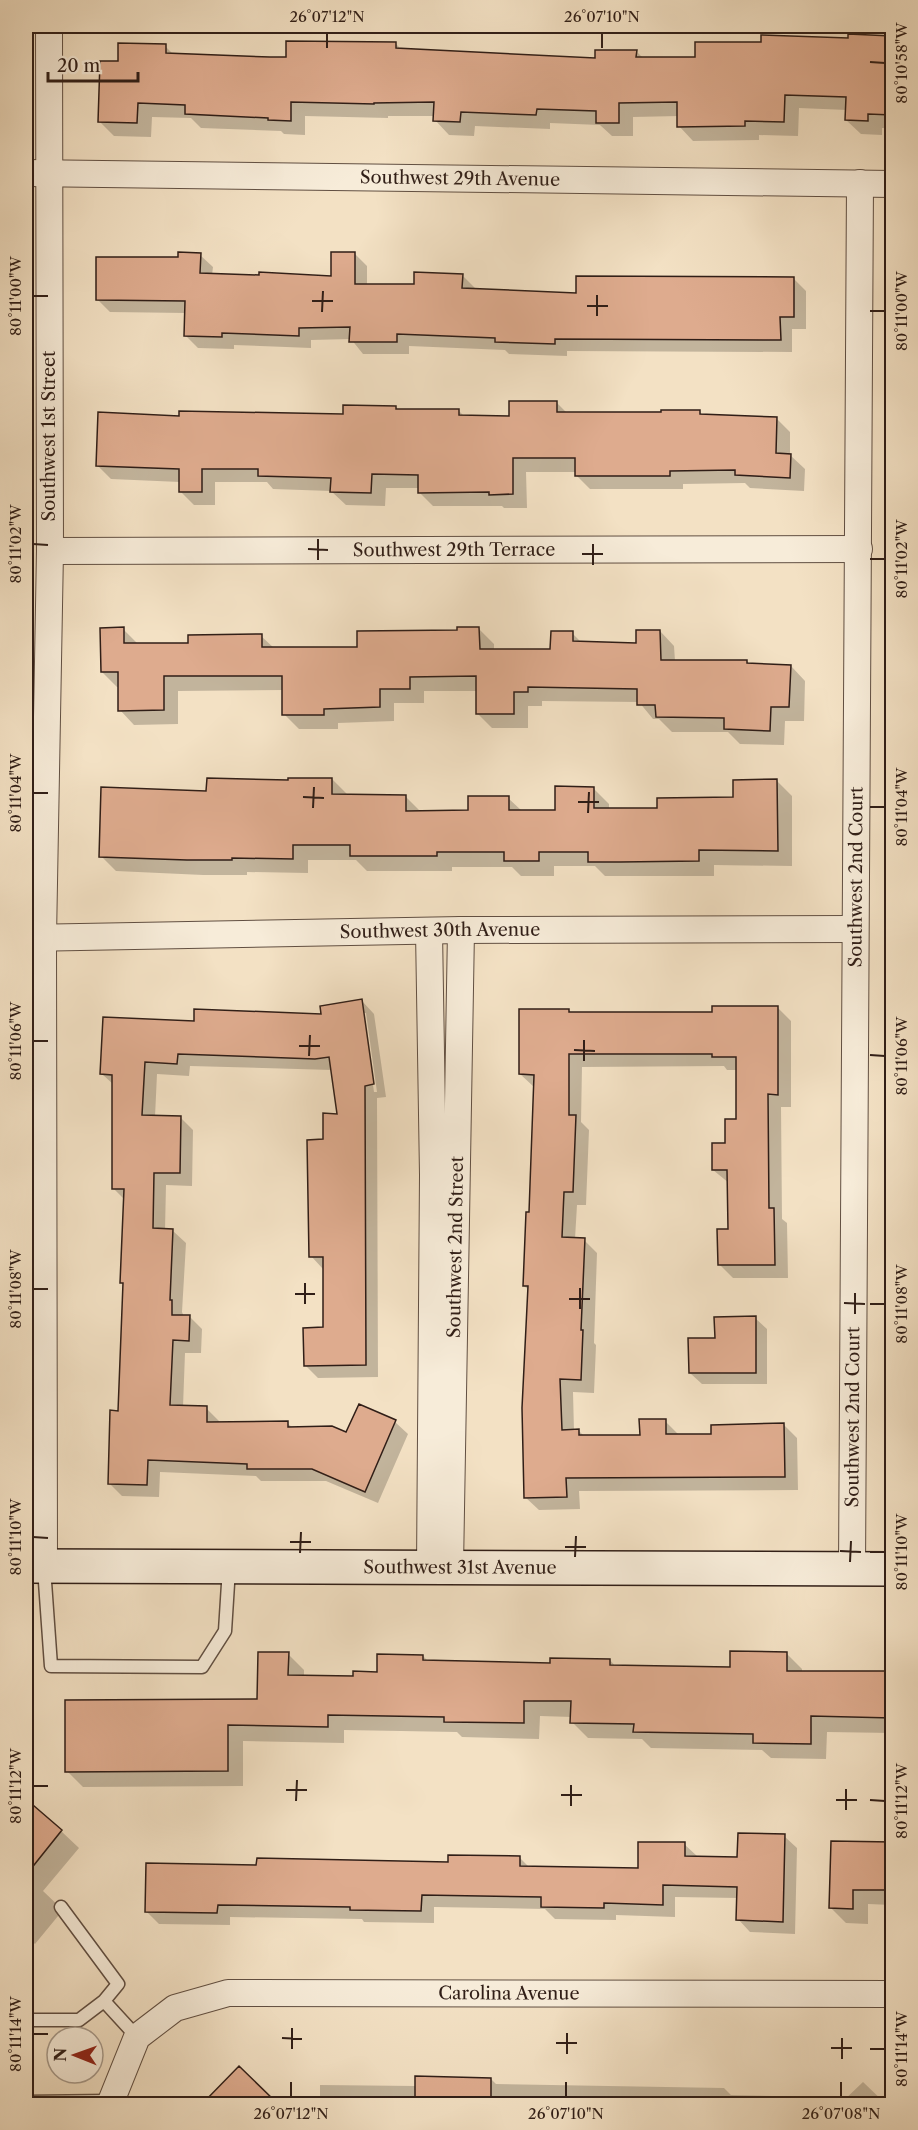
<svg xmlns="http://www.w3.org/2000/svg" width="918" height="2130" font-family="'Libre Caslon Text',serif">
  <rect width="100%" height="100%" fill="#f3e1c4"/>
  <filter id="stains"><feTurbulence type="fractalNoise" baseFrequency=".00333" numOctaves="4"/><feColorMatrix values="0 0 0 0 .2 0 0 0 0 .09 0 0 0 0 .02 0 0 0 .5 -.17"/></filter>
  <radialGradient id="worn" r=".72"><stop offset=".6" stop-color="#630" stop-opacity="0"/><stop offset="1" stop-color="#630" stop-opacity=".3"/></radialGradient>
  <path fill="#0003" fill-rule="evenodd" d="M850,36L892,39V128H882V135L861,134L846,120L847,110L799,108L798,136L759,135V140L693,141L679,126V116L633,117V136H612L600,125L550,123V129L475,126L474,136L449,135L435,120V116H388V118L305,116V135L284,134L281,131L201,128L191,118L152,117L151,137L114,136L100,122L119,63L165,46L174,55L287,58L395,43L402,50L597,60L636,51L644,59H696L762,43L850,39Z
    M354,253L367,266V285L415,286L462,275L475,288V290L577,294L793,278L806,291V329H792V352L567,351V356L509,354L505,350L409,346V354H363L351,339L311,340V348L234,345V349L198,348L186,336V313L110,312L98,300L179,259L200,255L213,267L212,275L333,277Z
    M556,402L567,413L699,411L704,416L777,419L790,432V455L805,469L804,491L750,488L745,483L683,484V489H590L576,475V472H526L527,508H504L502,506H433L419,492V488H386L385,506L346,505L331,491L273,489L267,482H215V505H194L180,491V482L111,479L97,465L180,418L344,415L396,407L399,411L458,410L464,416L510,417Z
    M123,629L138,644L189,645L261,636L274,648H358L479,629L494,644V651H552L572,633L582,643L638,644L660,631L674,646L675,661H747L750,665L791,666L805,681L804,721H785L784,745L740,744L728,732H672L659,719H653L639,702L542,701V706H528V728H492L477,713V691H424V703H394V721L338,723V729H299L284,714V690L178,691V724L134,725L120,710L119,687H117L102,672Z
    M332,779L347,794L405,796L421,812L470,811L508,798L522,811H557L593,788L609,804V809L658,810L735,799L777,781L792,796V866L714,865V876H605L595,866H554V876H521L512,867H452V871H367L356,860H308V873L247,872V875H203L116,871L101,856L208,792L290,781Z
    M362,1001L374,1014L386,1097L377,1098L378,1377L318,1378L305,1365L325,1329L323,1269L311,1256L325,1141L339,1115L332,1070L190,1066L189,1076L157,1074L155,1117H180L193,1130L192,1186L166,1185L165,1230L173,1231L186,1243L182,1312L184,1317H190L202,1329L201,1353H185L183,1407L206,1408L219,1421V1424L287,1423L293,1428L347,1434L395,1422L408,1434L378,1503L326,1481H261L256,1476L160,1472L159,1497L122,1496L109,1483L119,1412L124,1285L122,1282L125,1200L113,1188L114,1085L102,1074L195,1023L323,1015ZM363,1013H366L377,1092H374Z
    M778,1008L791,1021V1107H781L782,1219L787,1223L788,1278H733L719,1264L730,1231L729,1183L713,1170L737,1120V1070H727L724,1066L582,1067L581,1122L589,1130L586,1205H577L575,1239L584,1240L597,1253L594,1343L596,1345L594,1393L573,1392L574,1431H579L584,1436H641L665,1421L678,1434L712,1436L784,1425L797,1438L798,1490L579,1491L580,1509L539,1510L525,1497L530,1291L524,1286L531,1214L534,1087L520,1074L568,1010L572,1014L714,1013Z
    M755,1318L767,1329V1384H702L690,1373Z
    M786,1653L802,1669V1672L892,1673V1733L827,1732L826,1759L771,1758L762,1750L651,1748L642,1739L588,1738L572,1722V1717L540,1716L539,1739L462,1737L457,1732L344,1730V1743L243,1741V1786L83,1787L67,1771L259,1701L288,1654L304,1670V1677L354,1678L378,1673L423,1656L429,1662L552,1664L610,1660L616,1667L731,1669Z
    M26,1801L61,1831L79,1848L43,1891L63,1910L35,1944L26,1936Z
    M784,1836L797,1848L795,1934L750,1932L738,1919V1898L675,1897V1917L616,1915V1920L555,1919L545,1909L434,1907V1923L364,1922L362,1919L230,1917V1925L159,1924L146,1911L258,1866L449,1864L520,1858L529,1867L639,1869L684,1844L697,1856L739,1858Z
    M832,1843L892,1844V1905L868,1904V1924L846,1923L831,1908Z
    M239,2069L273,2101L276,2104H204Z
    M491,2079L496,2084L724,2088L731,2095L773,2096L781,2104H320V2085L416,2086Z
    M863,2082L886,2104H840Z"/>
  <path fill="#deab8e" stroke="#301e17" stroke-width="1.5" d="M848,34L892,36V115L868,114V121L845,120L846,97L785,95L784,122L745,121V126L677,127V102L619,103V123H596V111L537,109L536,115L461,112L460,122L433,121L434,102L374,103V104L291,102V121L268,120V118L185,114V105L138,103L137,123L98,122L100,61H118V43L166,44V53L270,57H286V41L396,42V48L595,58V50H637L636,57H695V42H761V35L848,38Z
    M178,252L201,253L200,273L259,275V272L331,276V252H355V284H414V272L463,274L462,288L576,293V276L794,277V317H780L781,340L555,339V344L495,342V338L397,334V342H349L350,327L299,328V336L222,333V337L184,336L185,301L96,300V257H178Z
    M509,401H557V412H661V410H700V414L777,417L776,453L791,454L790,478L735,475V470L670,471V476H575V458H513V494L489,495V492L418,493V475L372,474L371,493L330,492L331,478L258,476V469H202V492H179V469L96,466L98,412L179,416V411L343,414V405L396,406V409H459V415L509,416Z
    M124,627V643H188V635L262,634V647H357V631L457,630V627H479L480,649H550L551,631H573V641L636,643V630H660L661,660H747V663L791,665L789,707H771L770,731L724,729V718L656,717L655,705H637V689L528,687V692H514V714H476V676L410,677V689H380V707L324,709V715H282V676H164V710L118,711V672H101L100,628Z
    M207,778L288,780V778H332V794L406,795V811L468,810V796H509V810H555V786L594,787V808H657V798L733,797V780L777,779L778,851L699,850V861L620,862H588V852H539V861H504V852H437V856H350V845H293V859L232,858V860H187L99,857L101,787L206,791Z
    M362,999L374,1084L365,1086L366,1365L304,1366L303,1328L323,1327V1257H309L307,1140L323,1139V1113L337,1114L329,1057L315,1059L178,1054L177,1064L145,1062L142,1115L181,1116L180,1173H154L153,1228L173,1229L170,1300H172V1315H190L189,1341L173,1340L170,1405L207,1406V1422L288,1421V1427L332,1426L346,1432L359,1404L396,1420L365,1492L312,1469H247V1464L148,1460L147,1485L108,1484L110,1410L118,1411L123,1283H120L124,1189H112V1075L100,1074L103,1017L194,1021V1009L321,1014L320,1006Z
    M712,1006H778V1095L768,1094L769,1208H774L775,1265H718L717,1229H728L727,1170H712V1143H725V1119H736V1057H712V1054H569V1115H576L573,1192H564L562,1237L585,1238L581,1330H583L581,1380L560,1379L562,1430L579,1429V1435H640L639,1419H666V1434H711V1425L784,1423L785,1477L566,1478L567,1497L524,1498L522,1408L528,1286H523L526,1212H529L534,1075L519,1074V1009H569V1012H712Z
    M756,1316V1373H689L688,1338H715L714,1317Z
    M730,1651L787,1652V1671H892V1718L811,1716V1744L753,1743V1734L633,1732L634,1724L570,1723L571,1701H524V1723L444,1722V1717L328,1715V1727L228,1725V1771L65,1772V1700L257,1699L258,1652H289L288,1675L353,1676V1671L377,1672V1654L423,1655V1660L550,1663V1658L610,1659V1665L730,1667Z
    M26,1799L62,1830L26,1875Z
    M738,1833L785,1834L783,1922L736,1920L737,1887L663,1885V1905L604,1903V1908L541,1907V1897L422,1895L421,1911L350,1910V1907L218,1905L217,1913L145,1912L146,1863L256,1865L257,1858L448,1862V1855L520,1856V1866L638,1868V1842H685V1856L737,1857Z
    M831,1841L892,1842V1890H853V1909L829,1908Z
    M239,2066L278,2104H202Z
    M415,2076L491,2078V2104H415Z"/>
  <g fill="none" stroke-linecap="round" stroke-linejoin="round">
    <defs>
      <path id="lane" d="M26,1303L44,1302
        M26,1429H44
        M44,1568L51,1666L202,1667L225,1631L229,1568
        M61,1907L118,1984L104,2001L137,2037
        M26,2020H79L104,2001
        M26,2102L110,2101"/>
      <g id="street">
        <path id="s1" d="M26,173L892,184"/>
        <path id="s2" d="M50,551L859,549"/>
        <path d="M429,931L433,1175L430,1567"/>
        <path id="s3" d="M26,938L461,930L854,929"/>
        <path d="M44,1567L43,938L50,551L49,26"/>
        <path id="s4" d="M450,1567L461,930"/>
        <path id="s5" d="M852,1570L860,183"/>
        <path id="s6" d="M110,2104L137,2037L175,2008L228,1993L892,1994"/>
      </g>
      <g id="secondary">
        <path id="s7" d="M26,1566L892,1569"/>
      </g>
    </defs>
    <use href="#lane" stroke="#614f42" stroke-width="15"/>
    <use href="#street" stroke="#614f42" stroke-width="28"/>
    <use href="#secondary" stroke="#301e17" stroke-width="36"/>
    <use href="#lane" stroke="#f7ecd9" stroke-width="12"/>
    <use href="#street" stroke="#f7ecd9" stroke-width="26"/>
    <use href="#secondary" stroke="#f7ecd9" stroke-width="33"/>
  </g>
  <path fill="none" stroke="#301e17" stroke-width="2" d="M327,48V33M602,48V33M870,62L885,63M33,296H48M312,301H333M587,306H608M870,311H885M322,312L323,291M597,316V295M33,544L48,545M308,549L328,550M582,554H603M870,559H885M318,560V539M593,565V544M33,793H48M303,797L324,798M578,802H599M870,807H885M313,808L314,787M588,813L589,792M33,1041H48M299,1046H320M574,1050L595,1051M870,1055L885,1056M309,1056L310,1035M584,1061V1040M33,1289H48M295,1294H315M569,1299H590M844,1303L865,1304M305,1304V1283M870,1304H885M580,1309V1288M855,1314V1293M33,1537L48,1538M290,1542H311M565,1547H586M840,1551L861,1552M870,1552H885M300,1553L301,1532M575,1557L576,1536M850,1562L851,1541M33,1786H48M286,1790H307M561,1795H582M836,1800H857M870,1800L885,1801M296,1801L297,1780M571,1806V1785M846,1810V1789M33,2034H48M282,2038L302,2039M556,2043H577M831,2048H852M292,2049V2028M870,2049H885M567,2054V2033M842,2059V2038M291,2097V2082M566,2097V2082M841,2097V2082"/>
  <g text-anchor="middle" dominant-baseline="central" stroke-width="4.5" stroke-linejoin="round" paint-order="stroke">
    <g font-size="18" fill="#301e17" stroke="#f7ecd9">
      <text stroke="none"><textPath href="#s1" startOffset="434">Southwest 29th Avenue</textPath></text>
      <text transform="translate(49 436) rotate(-90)">Southwest 1st Street</text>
      <text stroke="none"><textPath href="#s2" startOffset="404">Southwest 29th Terrace</textPath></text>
      <text stroke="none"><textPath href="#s5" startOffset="693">Southwest 2nd Court</textPath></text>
      <text stroke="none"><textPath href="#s3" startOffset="414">Southwest 30th Avenue</textPath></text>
      <text stroke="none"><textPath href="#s4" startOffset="320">Southwest 2nd Street</textPath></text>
      <text stroke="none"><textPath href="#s5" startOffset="153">Southwest 2nd Court</textPath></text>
      <text stroke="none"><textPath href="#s7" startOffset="434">Southwest 31st Avenue</textPath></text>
      <text stroke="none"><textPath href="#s6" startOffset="456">Carolina Avenue</textPath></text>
    </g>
  </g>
  <rect width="918" height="2130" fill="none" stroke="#f3e1c4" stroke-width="66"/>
  <g transform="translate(75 2055) rotate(271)"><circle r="28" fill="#f7ecd9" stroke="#a79a8b" stroke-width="1.5"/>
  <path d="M0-4.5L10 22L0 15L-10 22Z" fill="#8f2418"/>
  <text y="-9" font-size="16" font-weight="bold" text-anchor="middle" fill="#301e17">N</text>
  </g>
  <path d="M48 72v9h90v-9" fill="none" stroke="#301e17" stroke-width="3"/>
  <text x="57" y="72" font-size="18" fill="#301e17" stroke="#f7ecd9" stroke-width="4.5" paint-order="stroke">20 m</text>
  <rect x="33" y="33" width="852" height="2064" fill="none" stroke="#301e17" stroke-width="2"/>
  <g font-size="15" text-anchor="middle" fill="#301e17">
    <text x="327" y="22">26°07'12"N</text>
    <text x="602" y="22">26°07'10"N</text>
    <text transform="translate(902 63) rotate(-90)" y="5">80°10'58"W</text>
    <text transform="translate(16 296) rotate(-90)" y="5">80°11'00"W</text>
    <text transform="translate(902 311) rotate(-90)" y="5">80°11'00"W</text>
    <text transform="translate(16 544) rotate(-90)" y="5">80°11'02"W</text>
    <text transform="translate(902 559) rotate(-90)" y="5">80°11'02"W</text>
    <text transform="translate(16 793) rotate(-90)" y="5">80°11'04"W</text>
    <text transform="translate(902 807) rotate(-90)" y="5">80°11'04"W</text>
    <text transform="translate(16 1041) rotate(-90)" y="5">80°11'06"W</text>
    <text transform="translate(902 1056) rotate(-90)" y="5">80°11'06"W</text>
    <text transform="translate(16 1289) rotate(-90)" y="5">80°11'08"W</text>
    <text transform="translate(902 1304) rotate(-90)" y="5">80°11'08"W</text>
    <text transform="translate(16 1537) rotate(-90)" y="5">80°11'10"W</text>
    <text transform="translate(902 1552) rotate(-90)" y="5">80°11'10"W</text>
    <text transform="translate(16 1786) rotate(-90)" y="5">80°11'12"W</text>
    <text transform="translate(902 1801) rotate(-90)" y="5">80°11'12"W</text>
    <text transform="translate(16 2034) rotate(-90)" y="5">80°11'14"W</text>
    <text transform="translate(902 2049) rotate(-90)" y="5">80°11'14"W</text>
    <text x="291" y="2119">26°07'12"N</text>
    <text x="566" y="2119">26°07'10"N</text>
    <text x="841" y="2119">26°07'08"N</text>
  </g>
  <rect width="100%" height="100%" filter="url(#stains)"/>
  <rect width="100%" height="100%" fill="url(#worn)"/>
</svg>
